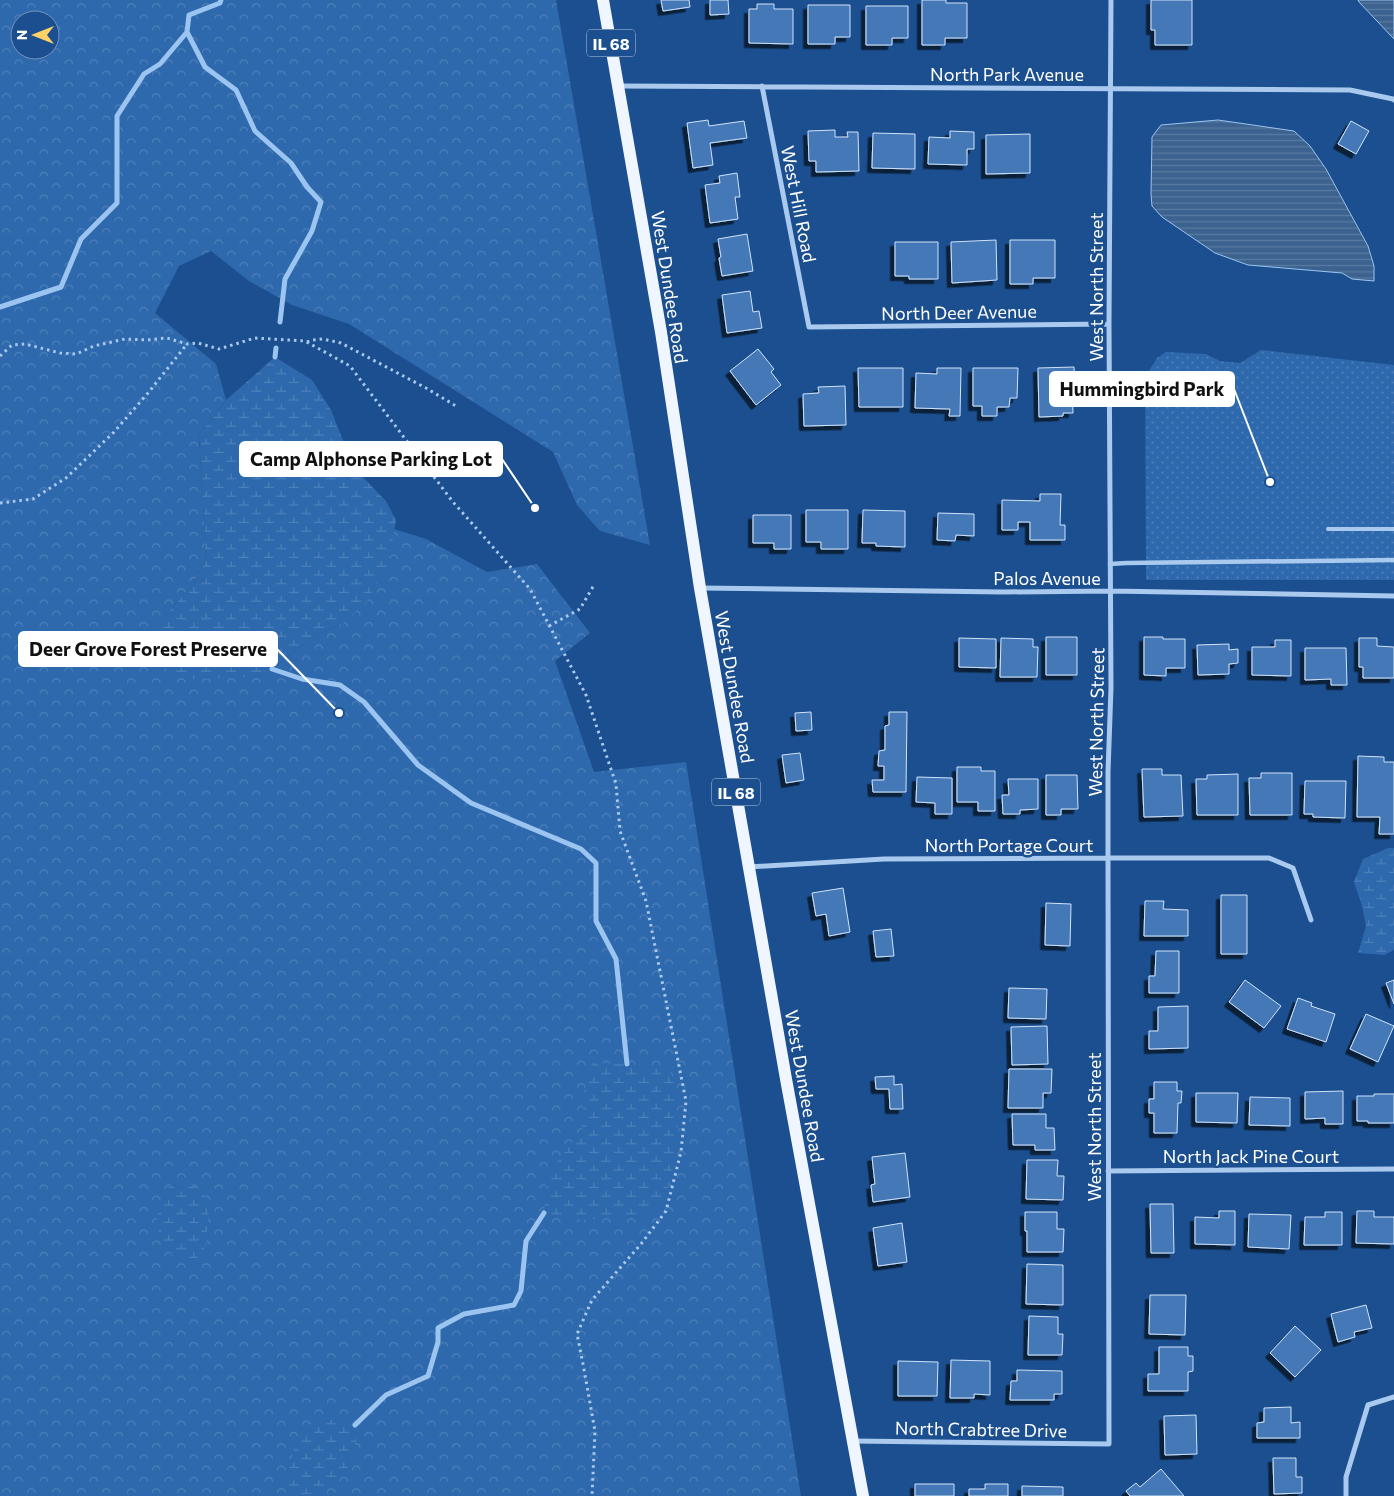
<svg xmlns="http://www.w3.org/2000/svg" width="1394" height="1496" font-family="Commissioner,sans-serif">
  <defs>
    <pattern id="green-dots" width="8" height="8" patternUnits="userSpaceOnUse" patternTransform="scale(1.25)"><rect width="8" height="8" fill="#2e69ad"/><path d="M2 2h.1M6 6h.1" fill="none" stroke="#4d80b9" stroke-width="1.8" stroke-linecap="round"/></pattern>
    <pattern id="forest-crowns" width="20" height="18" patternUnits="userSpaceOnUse" patternTransform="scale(1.25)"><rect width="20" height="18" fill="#2e69ad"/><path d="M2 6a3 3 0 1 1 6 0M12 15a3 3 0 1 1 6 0" fill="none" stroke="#4d80b9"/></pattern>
    <pattern id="wetland-marsh" width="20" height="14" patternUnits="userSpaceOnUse" patternTransform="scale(1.25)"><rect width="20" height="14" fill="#2e69ad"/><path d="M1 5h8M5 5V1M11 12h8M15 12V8" fill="none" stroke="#4d80b9"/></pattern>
    <pattern id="water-rules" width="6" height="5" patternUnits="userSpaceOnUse" patternTransform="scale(1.25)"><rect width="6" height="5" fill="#3c6290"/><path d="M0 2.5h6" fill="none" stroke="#597aa1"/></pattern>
    <filter id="shadow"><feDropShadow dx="-4.5" dy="4.5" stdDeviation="0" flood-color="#0009"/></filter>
  </defs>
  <rect width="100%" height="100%" fill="#1b4f8f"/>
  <path fill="url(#green-dots)" d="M1261,350L1394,365V580H1146L1145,384L1150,369L1157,358L1166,352L1206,354L1220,361L1240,363Z"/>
  <path fill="url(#forest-crowns)" fill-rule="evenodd" d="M0,0H556L650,545L600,531L577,505L553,452L349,324L292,305L249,281L211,251L179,266L155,313L216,364L226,400L199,435L206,560L193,584L170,610L272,669L314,636L343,623L389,563L394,529L426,539L487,572L537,564L590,633L555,661L594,772L686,762L801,1496H0ZM20,20H50V50H20Z"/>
  <path fill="url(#wetland-marsh)" d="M275,357L312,380L331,410L354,468L386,501L396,520L389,563L367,601L343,623L314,636L272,669L241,678L190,679L172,676L159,659L157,640L170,610L193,584L206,560L199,435L226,400Z
    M1388,848H1394V950L1384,955L1358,953L1366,926L1362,906L1354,882L1363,859Z
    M592,1063L627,1064L669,1070L674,1080L678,1130L671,1181L661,1202L642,1215L610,1218L583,1220L544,1213L547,1175L582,1130L583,1095Z
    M182,1179L203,1192L209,1207L206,1246L196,1259H175L159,1234L157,1218L166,1191L175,1181Z
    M313,1420H336L355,1425L356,1441L347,1471L318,1493L292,1496L287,1476L297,1438Z"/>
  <path fill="url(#water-rules)" stroke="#9cc4f0" d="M1358,0H1394V39L1359,2Z
    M1218,120L1294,131L1310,146L1326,169L1368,246L1374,266V281L1352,279L1342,273L1248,265L1215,253L1162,217L1152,206L1151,194L1152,137L1161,125Z"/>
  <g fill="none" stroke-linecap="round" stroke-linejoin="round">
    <path stroke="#9cc4f0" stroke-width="5" d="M221,0L220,3L189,15L187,32L205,67L236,90L255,131L291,163L307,187L321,202L312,231L285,279L280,322
      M0,307L61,287L81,239L117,203V116L144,74L160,64L187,32
      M275,357L276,348
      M272,669L302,679L340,685L364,702L418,765L471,803L581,849L596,863V921L616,959L627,1064
      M355,1425L386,1395L428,1376L438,1342V1328L464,1314L514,1305L521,1291L526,1241L544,1213"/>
  </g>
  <path fill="#4478b7" stroke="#cfe3fa" filter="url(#shadow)" d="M661,0H689L690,7L663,11Z
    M710,0H728L729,14L710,15Z
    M922,0H946V3H967V38H945V45H922Z
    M1151,0H1192V45H1155V30H1151Z
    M757,4H774V9H793V44L749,43V9H757Z
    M808,5H850V37H835V44H808Z
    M866,6H908V38H892V45H866Z
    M708,120L709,126L744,121L747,138L710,143L713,165L693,168L687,123Z
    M1351,121L1369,131L1356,154L1338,144Z
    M835,130V137H848L847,132H858L859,171L816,172V161H809L808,131Z
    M950,131L974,132V149H967V165L928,164L929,137L950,138Z
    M873,133L915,134V169L872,168Z
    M1030,134V173L986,174V135Z
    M737,173L740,197H735L738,219L710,223L705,185L720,183L719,176Z
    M747,234L753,271L722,276L719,258L721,257L718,239Z
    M996,240L997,280L952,283L951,242Z
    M1010,240H1055V278H1033V284H1010Z
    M895,242H938V279H909V276H895Z
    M750,291L753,312L759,311L762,328L727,333L722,295Z
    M758,349L774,369L771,372L781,385L756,405L730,371Z
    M1074,367L1075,387H1072L1073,413H1063V416L1039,417L1038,368Z
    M858,368H903V407H859Z
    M937,368H961L960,416H949L950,409L915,408L916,373L937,374Z
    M973,368H1018L1017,398H1010L1009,407H997V416H982V406H973Z
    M845,386L846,425L804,426L803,394L819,393L818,387Z
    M1040,494H1061L1060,525H1065V540H1030V522H1018V530H1002V500L1040,501Z
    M806,510H848V549H821V542H806Z
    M863,510L905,511V547L876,546V543H862Z
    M938,513L974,514V536L956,535L955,541L937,540Z
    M753,515H791V549H774V543H753Z
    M1046,637H1077V675H1046Z
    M1144,637H1163V639H1185V668H1166V676L1144,675Z
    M959,638L996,639V668L959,667Z
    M1001,638L1033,639V647H1038L1037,677H1000Z
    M1359,638H1377V646L1394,647V678H1363V667H1359Z
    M1275,640H1291V676L1252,675V647H1275Z
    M1229,644V650L1238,649V663L1229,664V674L1198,675L1197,645Z
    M1305,648H1346L1347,685H1331V679L1305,680Z
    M811,712L812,730L796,731L795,713Z
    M889,712H907L906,792H873L872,780H884V766H878L879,751L885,750V726L889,725Z
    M800,753L804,780L786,783L782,755Z
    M1358,756L1384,757V762H1394V834H1379L1380,817H1357Z
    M957,767H981V771H995V811H978V802H957Z
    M1142,769H1162V775H1181L1183,816L1144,817Z
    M1261,773H1292V815H1250L1249,778H1261Z
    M1238,774V815H1197L1196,779H1207V775Z
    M1046,775H1077L1078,809H1061V815H1046Z
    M917,777L952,778V814H935V803L916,802Z
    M1008,779H1038V809L1020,810V814H1003L1002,795H1009Z
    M1305,781H1346L1345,818L1313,817V814H1304Z
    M843,888L850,932L829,936L826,914L816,916L812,893Z
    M1221,895H1247V954H1221Z
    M1145,901H1164L1163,909L1188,910V936H1144Z
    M1046,903L1071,904L1070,946L1045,945Z
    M891,929L894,956L876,957L873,931Z
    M1156,951H1179V993H1149V976H1155Z
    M1245,980L1281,1006L1264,1028L1229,1002Z
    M1394,980V1004L1386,983Z
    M1009,988L1047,989L1046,1019L1008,1018Z
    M1298,998L1312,1003L1311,1006L1335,1014L1326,1042L1287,1029Z
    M1188,1006V1048L1149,1049V1031H1158V1007Z
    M1366,1014L1394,1026L1378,1062L1350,1049Z
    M1047,1026L1048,1064L1012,1065L1011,1027Z
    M1009,1069H1052L1051,1093H1043V1108H1008Z
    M894,1076V1085L902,1084L903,1109H890L889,1089H876L875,1077Z
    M1154,1082H1177V1091H1182L1181,1103H1178L1177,1133H1154V1113H1149V1099H1154Z
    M1343,1091V1124H1325V1118L1305,1119V1092Z
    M1196,1093H1238L1237,1123L1196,1122Z
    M1374,1094H1394V1123H1368V1121H1357V1096H1374Z
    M1250,1097L1290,1098V1126L1249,1125Z
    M1012,1114H1046V1128H1054L1055,1150H1035V1145H1013Z
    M905,1153L910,1197L873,1202L871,1185L875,1184L872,1157Z
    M1027,1160H1058L1057,1176H1064L1063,1200L1026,1199Z
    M1150,1204H1173L1174,1253H1151Z
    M1219,1211H1235V1245L1195,1244V1217L1219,1218Z
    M1357,1211H1374V1217H1394V1244L1356,1243Z
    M1025,1212H1057V1229H1064L1063,1252H1027V1231H1025Z
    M1325,1212H1342V1245H1304L1305,1217H1325Z
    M1249,1214L1291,1215L1289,1249L1248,1247Z
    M902,1223L907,1262L878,1266L873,1228Z
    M1027,1264L1063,1265V1305L1026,1304Z
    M1150,1295H1186L1185,1335L1149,1334Z
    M1366,1305L1372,1328L1354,1332L1355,1337L1338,1342L1331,1314Z
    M1029,1316L1058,1317V1334H1063L1062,1355H1028Z
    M1295,1326L1321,1350L1295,1377L1270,1353Z
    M1159,1347H1188V1356H1193V1371L1188,1372V1391H1148V1374H1159Z
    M951,1360L990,1361V1395L974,1394V1398H950Z
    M898,1361L938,1362L937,1396H898Z
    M1017,1370L1062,1371V1394H1054V1400H1010L1011,1381H1017Z
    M1291,1407V1423L1300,1422V1438H1257V1423L1264,1422V1408Z
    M1196,1415L1197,1454L1165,1455L1164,1416Z
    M1273,1458H1296V1477H1302V1493L1274,1494Z
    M1161,1469L1184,1496H1130L1126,1491L1136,1483L1140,1487Z
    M915,1484H954V1496H915Z
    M985,1484H1008V1496H969V1489H985Z
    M1022,1486L1063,1487V1496H1022Z"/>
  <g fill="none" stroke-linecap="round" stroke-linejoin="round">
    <path stroke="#a9c9ee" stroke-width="3" stroke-dasharray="2.5 4" stroke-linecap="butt" d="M307,342L312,340L323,339L341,343L426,388L456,406
      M0,356L12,345L25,344L60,353L76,354L94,346L125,339L147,340L167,338L187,344L198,343L219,349L255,338L305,341L350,366L453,502L530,589L586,695L616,784L620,831L646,901L686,1101L681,1152L666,1211L641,1244L592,1300L577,1334L583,1364L595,1431L592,1496
      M0,503L33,499L66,478L114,432L148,393L187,344
      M549,626L580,609L594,585"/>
    <path stroke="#a9c9ee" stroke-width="4" d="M1328,529H1394"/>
    <path stroke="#a9c9ee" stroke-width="4.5" d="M1110,564L1126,563L1394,560"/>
    <path stroke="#a9c9ee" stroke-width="5" d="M619,86L1350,90L1393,99L1394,100
      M762,86L809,327L1109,324
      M700,588L1003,592L1111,591L1394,596
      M749,867L884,859L1108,858H1269L1293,868L1311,920
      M1108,1171L1394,1169
      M853,1441L1109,1444L1108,858V772L1111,688L1109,324L1111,0
      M1346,1496V1477L1368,1405L1394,1397"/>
    <path stroke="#f0f6ff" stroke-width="12" d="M603,0L661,332L700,588L786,1079L863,1496"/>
  </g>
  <g text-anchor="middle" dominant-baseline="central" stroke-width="5" stroke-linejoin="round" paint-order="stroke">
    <g fill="#1b4f8f" stroke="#bbcadd" stroke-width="1">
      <rect x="587" y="29.5" width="48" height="27" rx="4"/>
      <rect x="712" y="778.5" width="48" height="27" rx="4"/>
    </g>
    <g font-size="16" font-weight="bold" fill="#fff">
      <text x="611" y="43">IL 68</text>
      <text x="736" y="792">IL 68</text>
    </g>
    <g font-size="18" fill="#fff" stroke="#1b4f8f">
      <text x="1007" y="74">North Park Avenue</text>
      <text transform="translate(799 204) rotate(79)">West Hill Road</text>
      <text transform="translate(670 287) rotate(81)">West Dundee Road</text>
      <text transform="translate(1096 287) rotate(-90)">West North Street</text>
      <text transform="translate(959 312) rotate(-1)">North Deer Avenue</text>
      <text x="1047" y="578">Palos Avenue</text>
      <text transform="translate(735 687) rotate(80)">West Dundee Road</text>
      <text transform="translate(1096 722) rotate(-89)">West North Street</text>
      <text x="1009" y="845">North Portage Court</text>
      <text transform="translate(805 1086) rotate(80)">West Dundee Road</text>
      <text transform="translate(1094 1127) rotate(-90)">West North Street</text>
      <text x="1251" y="1156">North Jack Pine Court</text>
      <text transform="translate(981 1429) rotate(1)">North Crabtree Drive</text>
    </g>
  </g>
  <path fill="none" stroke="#fff" stroke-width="2" d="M1270 482L1234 389M535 508L502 459M339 713L277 649"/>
  <g fill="#fff" stroke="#1b4f8f" stroke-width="2">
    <circle cx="1270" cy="482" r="5"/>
    <circle cx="535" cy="508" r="5"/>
    <circle cx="339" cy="713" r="5"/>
  </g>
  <g fill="#fff" stroke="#fff" stroke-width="2">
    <rect x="1050" y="372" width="184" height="34" rx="5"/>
    <rect x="240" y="442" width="262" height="34" rx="5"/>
    <rect x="19" y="632" width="258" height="34" rx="5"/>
  </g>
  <g font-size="19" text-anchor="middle" font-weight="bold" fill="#111">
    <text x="1142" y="396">Hummingbird Park</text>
    <text x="371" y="466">Camp Alphonse Parking Lot</text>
    <text x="148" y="656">Deer Grove Forest Preserve</text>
  </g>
  <g transform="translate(35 35) rotate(270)"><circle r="24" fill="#1b4f8f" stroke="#7695bc"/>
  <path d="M0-4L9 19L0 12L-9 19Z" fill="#ffd166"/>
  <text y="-8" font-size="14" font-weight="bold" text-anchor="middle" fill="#ffffff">N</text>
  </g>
</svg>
